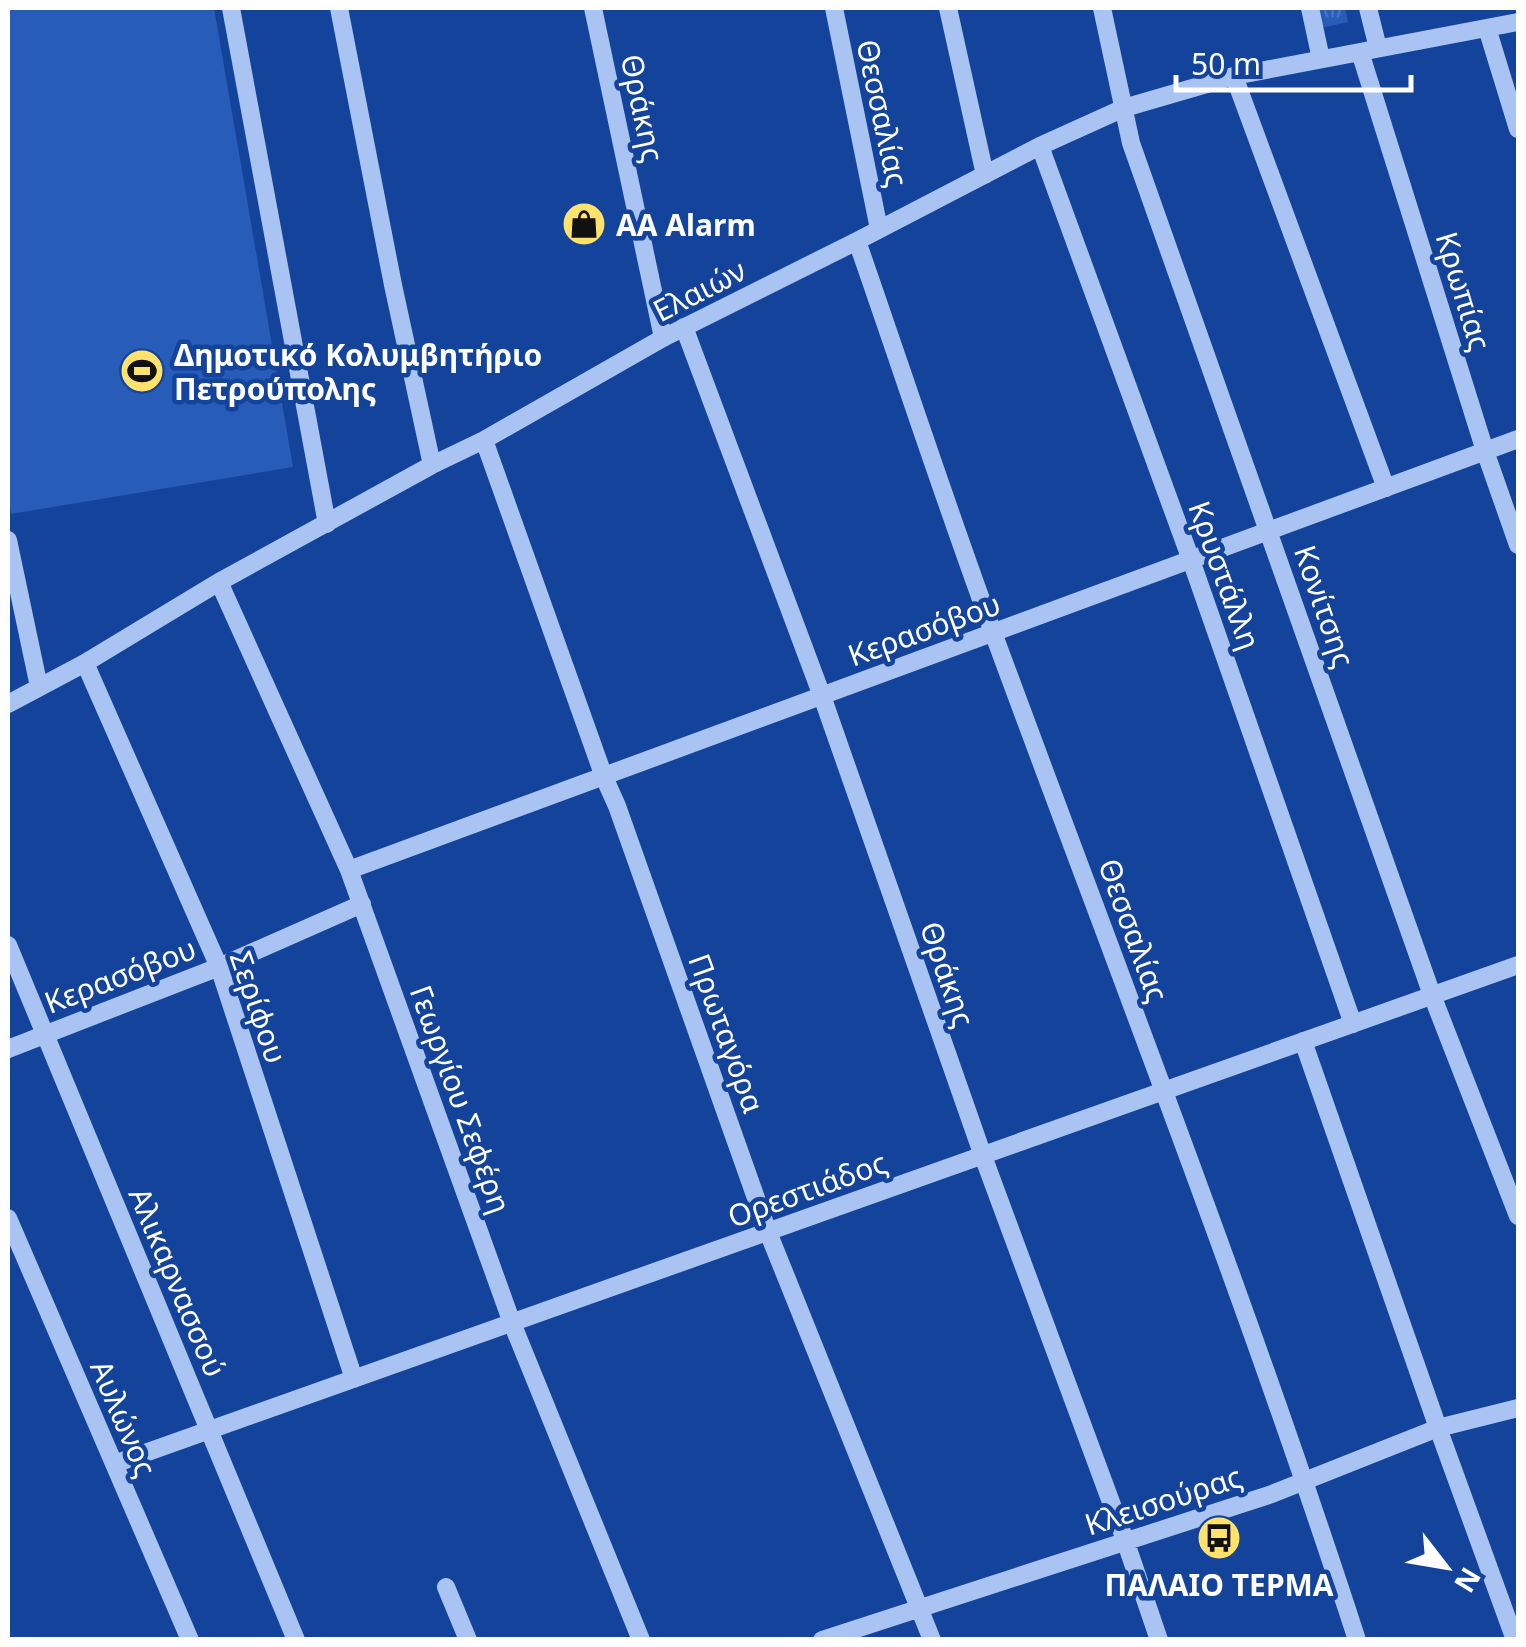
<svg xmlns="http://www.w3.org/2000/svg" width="1526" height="1647" font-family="'Noto Sans',sans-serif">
  <defs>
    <pattern id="grass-tufts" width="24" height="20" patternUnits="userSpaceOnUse" patternTransform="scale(2.5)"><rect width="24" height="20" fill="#275cb9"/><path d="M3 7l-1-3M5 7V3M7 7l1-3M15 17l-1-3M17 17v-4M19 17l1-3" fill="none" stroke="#4774c4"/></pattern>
  </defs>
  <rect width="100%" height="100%" fill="#14439b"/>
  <path fill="url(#grass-tufts)" d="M1317,8H1345L1348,22L1321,28Z"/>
  <path fill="#275cb9" d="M8,8H214L293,467L11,514L8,496Z"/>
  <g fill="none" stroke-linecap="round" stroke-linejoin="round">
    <path stroke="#a9c4f3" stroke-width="18" d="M231,8L327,524
      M339,8L393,285L432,465
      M593,8L663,338
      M834,8L879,229
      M948,8L985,175
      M1102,8L1131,143L1432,995L1518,1216
      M1310,8L1321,59
      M1368,8L1378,48
      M1487,28L1518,129
      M1360,52L1485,451L1518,545
      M1234,76L1386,488
      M1040,146L1191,560L1353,1024
      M857,241C903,373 946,505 994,635C1117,969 1247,1301 1357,1640
      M684,327L822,696L983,1156L1125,1540L1159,1640
      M484,440L604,777L617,806L768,1232L932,1640
      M8,540L39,687
      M219,582L349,870L512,1323L641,1640
      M85,663L219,967L354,1379
      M8,704L85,663L219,582L432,465L484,440L663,338L857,241L1040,146L1124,108L1234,76L1518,22
      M349,870L1518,439
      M8,945L296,1640
      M1303,1041L1438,1428L1515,1640
      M8,1049L219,967L362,904
      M8,1218L190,1640
      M114,1464L1518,965
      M446,1587L468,1640
      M822,1640L1272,1494L1438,1428L1518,1408"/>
  </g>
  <defs>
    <symbol id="shop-disc" viewBox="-11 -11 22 22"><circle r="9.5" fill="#ffe26b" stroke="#14439b"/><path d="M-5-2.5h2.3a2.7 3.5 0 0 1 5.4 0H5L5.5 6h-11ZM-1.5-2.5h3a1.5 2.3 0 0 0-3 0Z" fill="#111"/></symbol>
    <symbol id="stadium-disc" viewBox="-11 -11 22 22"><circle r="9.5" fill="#ffe26b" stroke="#14439b"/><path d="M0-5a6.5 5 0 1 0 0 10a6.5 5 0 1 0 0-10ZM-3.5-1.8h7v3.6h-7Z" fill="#111"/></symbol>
    <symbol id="bus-disc" viewBox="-11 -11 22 22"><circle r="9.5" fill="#ffe26b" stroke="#14439b"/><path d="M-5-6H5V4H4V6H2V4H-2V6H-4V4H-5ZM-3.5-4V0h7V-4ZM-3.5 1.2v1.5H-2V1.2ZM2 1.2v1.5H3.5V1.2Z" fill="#111"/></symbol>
  </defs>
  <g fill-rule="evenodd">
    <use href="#shop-disc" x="559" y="199" width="50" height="50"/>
    <use href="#stadium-disc" x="117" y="346" width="50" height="50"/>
    <use href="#bus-disc" x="1194" y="1513" width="50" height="50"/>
  </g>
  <g text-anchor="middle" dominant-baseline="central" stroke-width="9" stroke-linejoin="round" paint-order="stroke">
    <g font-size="30" fill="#fff" stroke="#14439b">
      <text transform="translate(643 108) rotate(78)">Θράκης</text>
      <text transform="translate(883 113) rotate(78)">Θεσσαλίας</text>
      <text transform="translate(699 290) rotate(-27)">Ελαιών</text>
      <text transform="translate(1464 291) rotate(73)">Κρωπίας</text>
      <text transform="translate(1225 575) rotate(70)">Κρυστάλλη</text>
      <text transform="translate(1325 606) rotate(71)">Κονίτσης</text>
      <text transform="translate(924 629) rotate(-20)">Κερασόβου</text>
      <text transform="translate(1134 930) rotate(70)">Θεσσαλίας</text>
      <text transform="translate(948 974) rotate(71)">Θράκης</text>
      <text transform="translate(120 975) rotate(-21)">Κερασόβου</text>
      <text transform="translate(259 1007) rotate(71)">Σερίφου</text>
      <text transform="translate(727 1033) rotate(70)">Πρωταγόρα</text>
      <text transform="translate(461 1099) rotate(70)">Γεωργίου Σεφέρη</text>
      <text transform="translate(807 1189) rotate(-20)">Ορεστιάδος</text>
      <text transform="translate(178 1282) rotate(67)">Αλικαρνασσού</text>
      <text transform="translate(124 1418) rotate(67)">Αυλώνος</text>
      <text transform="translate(1163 1500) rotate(-18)">Κλεισούρας</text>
    </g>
    <g font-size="30" font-weight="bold" fill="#fff" stroke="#14439b" text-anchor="start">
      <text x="616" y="224">AA Alarm</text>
      <text x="174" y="354">Δημοτικό Κολυμβητήριο<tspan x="174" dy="34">Πετρούπολης</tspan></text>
      <text x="1219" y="1584" text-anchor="middle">ΠΑΛΑΙΟ ΤΕΡΜΑ</text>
    </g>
  </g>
  <rect width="1526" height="1647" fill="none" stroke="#ffffff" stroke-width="20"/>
  <g transform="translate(1446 1567) rotate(121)" stroke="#14439b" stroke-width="8" paint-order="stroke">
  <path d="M0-8L18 38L0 25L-18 38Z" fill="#ffffff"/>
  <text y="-15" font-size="28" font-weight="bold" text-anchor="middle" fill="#ffffff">N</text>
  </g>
  <path d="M1176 75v15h235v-15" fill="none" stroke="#ffffff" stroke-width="5"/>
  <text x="1191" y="75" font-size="30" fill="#ffffff" stroke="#14439b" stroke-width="8" paint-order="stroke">50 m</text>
</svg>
